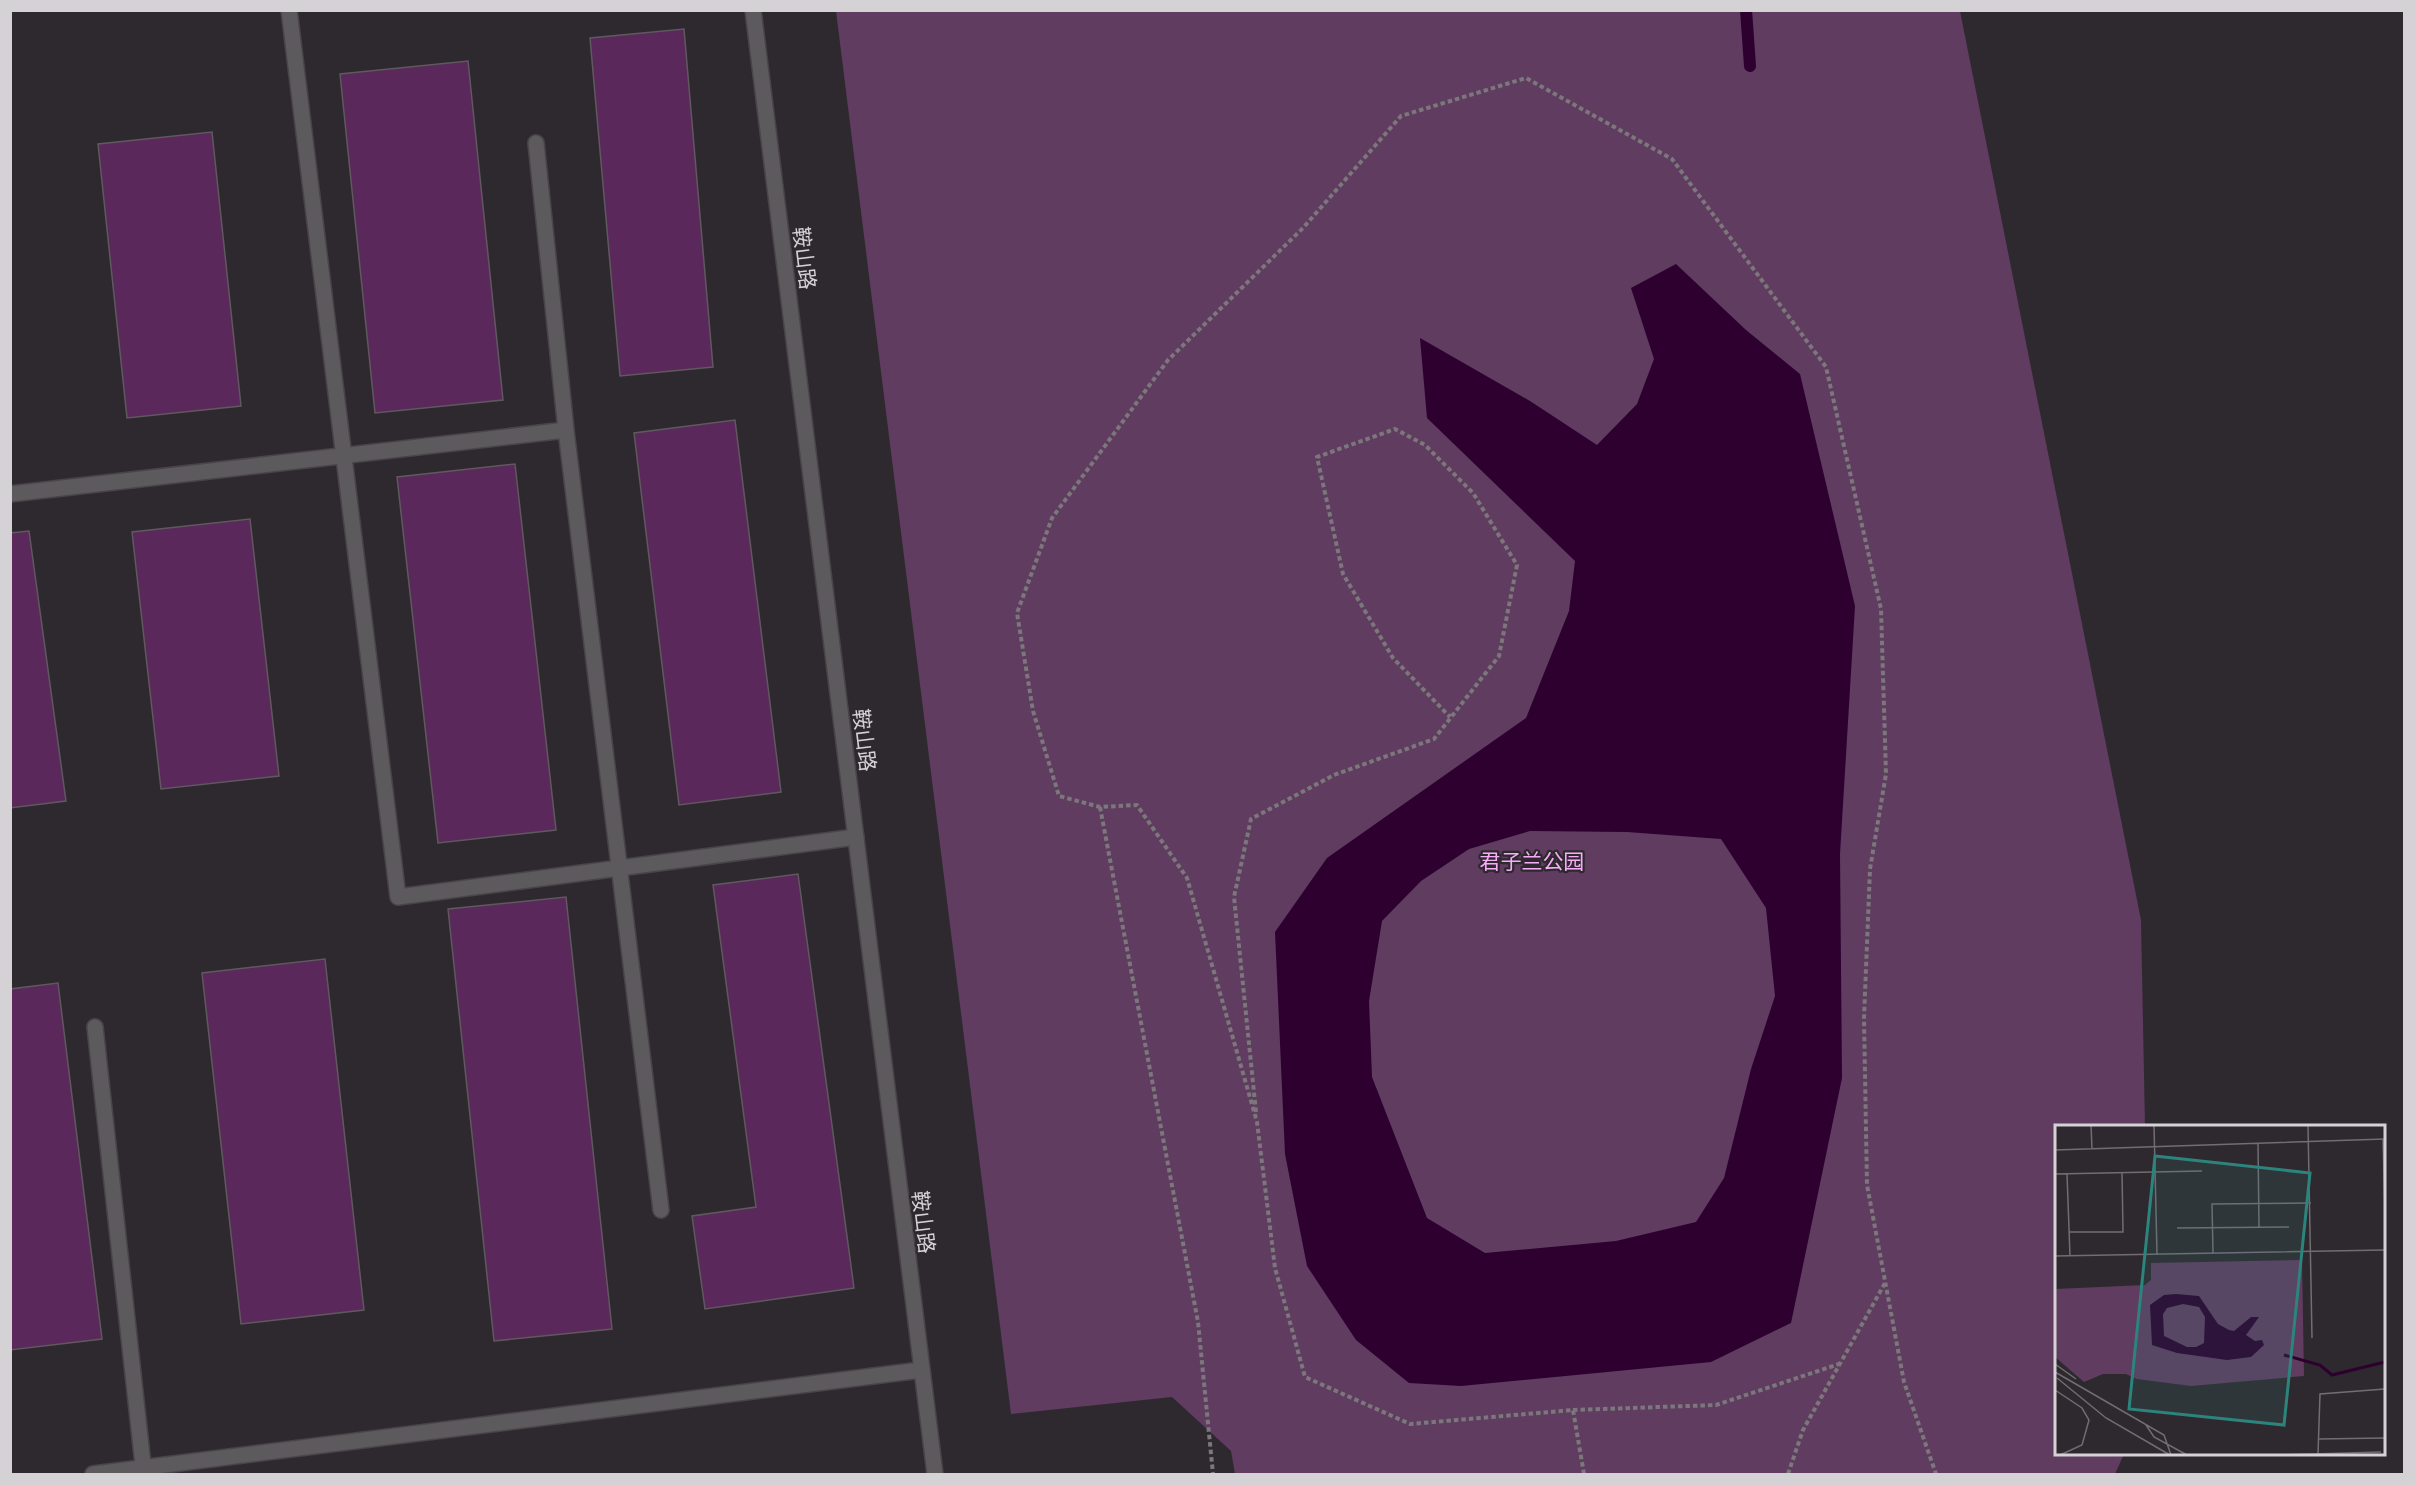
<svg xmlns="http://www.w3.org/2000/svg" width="2415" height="1485" font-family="Ubuntu,'Noto Sans SC',sans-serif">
  <rect width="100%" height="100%" fill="#2e292e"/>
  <path fill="#5f3c60" d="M836,11H1960L2141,920L2145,1126H2056V1454H2124L2115,1474H1235L1231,1451L1172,1397L1011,1414Z"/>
  <path fill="#2d002f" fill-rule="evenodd" d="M1676,264L1746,330L1800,374L1855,606L1840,854L1842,1078L1791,1323L1711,1362L1461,1386L1409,1383L1356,1340L1307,1266L1285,1154L1275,932L1327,858L1526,718L1569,611L1575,561L1427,418L1420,338L1530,401L1597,445L1637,404L1654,359L1631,288ZM1530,831L1627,832L1721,839L1766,908L1775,996L1751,1069L1724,1178L1696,1222L1616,1241L1485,1253L1427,1218L1372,1077L1369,1001L1382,921L1421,881L1469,849Z"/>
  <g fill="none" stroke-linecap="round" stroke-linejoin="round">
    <path stroke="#2d002f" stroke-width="12" d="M1746,10L1750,66"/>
  </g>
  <path fill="#5a285b" stroke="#5f595f" stroke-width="1.5" d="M684,29L713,367L620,376L590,38Z
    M468,61L503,400L375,413L340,74Z
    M212,132L241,406L127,418L98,144Z
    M735,420L781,792L679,805L634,433Z
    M515,464L556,830L438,843L397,477Z
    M250,519L279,776L161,789L132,532Z
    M29,531L66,801L10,808V533Z
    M798,874L854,1288L705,1309L692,1216L756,1207L713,885Z
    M566,897L612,1329L494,1341L448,909Z
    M325,959L364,1310L241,1324L202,973Z
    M58,983L102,1339L10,1350V989Z"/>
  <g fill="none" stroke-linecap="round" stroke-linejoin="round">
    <defs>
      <path id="lane" d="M289,10L398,897L856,837
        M536,143L566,430L661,1210
        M10,494L566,430
        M95,1027L144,1474
        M93,1474L921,1370"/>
      <path id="street" d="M753,10L935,1474"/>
    </defs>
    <use href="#lane" stroke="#494449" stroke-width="18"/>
    <use href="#street" stroke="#494449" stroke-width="18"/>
    <path stroke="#7b777b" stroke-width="4" stroke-dasharray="4.5 3" stroke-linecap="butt" d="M1100,807L1198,1322L1213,1474
      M1256,1112L1234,897L1251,819L1334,775L1434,739L1499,656L1517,565L1473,493L1425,445L1395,429L1317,457L1343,574L1393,658L1450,717
      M1573,1410L1716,1405L1839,1364
      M1584,1474L1573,1410L1410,1424L1305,1377L1275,1268L1257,1122L1187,878L1137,805L1100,807L1059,796L1033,711L1017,613L1052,518L1168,360L1303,228L1401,116L1526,78L1672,159L1826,367L1881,609L1886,774L1870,869L1864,1018L1867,1185L1904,1382L1936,1474
      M1788,1474L1803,1430L1885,1283"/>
    <use href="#lane" stroke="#5c5a5c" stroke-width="15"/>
    <use href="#street" stroke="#5c5a5c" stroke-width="15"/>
  </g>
  <g text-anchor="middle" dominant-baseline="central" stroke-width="4.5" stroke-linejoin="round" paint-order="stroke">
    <g font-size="21" fill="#d5d2d5" stroke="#2e292e">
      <text transform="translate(805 258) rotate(83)">鞍山路</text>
      <text transform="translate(865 740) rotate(83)">鞍山路</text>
      <text transform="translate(924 1222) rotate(83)">鞍山路</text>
    </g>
    <g font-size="21" fill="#f7abf8" stroke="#2e292e">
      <text x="1532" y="861">君子兰公园</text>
    </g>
  </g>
  <g transform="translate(2055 1125)">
    <rect width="330" height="330" fill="#2e292e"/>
    <path d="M247,135L249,251L136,261L82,254L71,249H48L29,257L0,232V164L90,160L96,155V138Z" fill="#5f3c60"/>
    <path d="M121,169L144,171L163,199L174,205L179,206L196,192H204L191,210L200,216L207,215L209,220L196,232L172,235L122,228L97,220L95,180L109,170ZM128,179L144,182L150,192L149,218L141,222H132L109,211L108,189L112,183Z" fill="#2d002f" fill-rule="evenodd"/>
    <path fill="none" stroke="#2d002f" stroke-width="3" d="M229,230L265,240L277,250L330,237"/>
    <path fill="none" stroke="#716d71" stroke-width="1.5" d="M36,0L37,24M99,0L102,129M253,0L257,213M328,14L330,85M203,18L204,102M0,25L330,14M0,49L147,46M12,49L15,131M122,103L234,102M14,107H68L67,47M158,128L157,79L256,78M0,131L330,125M0,239L21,254M0,247L109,310L116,330M2,253L51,293L115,330M0,265L27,283L34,295L27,320L5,330M91,300L99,312L132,330M263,314L330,313M263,329L265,269L330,264M223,330L326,327"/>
    <path fill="#2d847d" fill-opacity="0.15" stroke="#2d847d" stroke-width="3" d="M100,31L255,48L229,300L74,284Z"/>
    <rect width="330" height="330" fill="none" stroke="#d5d2d5" stroke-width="3"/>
  </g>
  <rect width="2415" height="1485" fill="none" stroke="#d5d2d5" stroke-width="24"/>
</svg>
